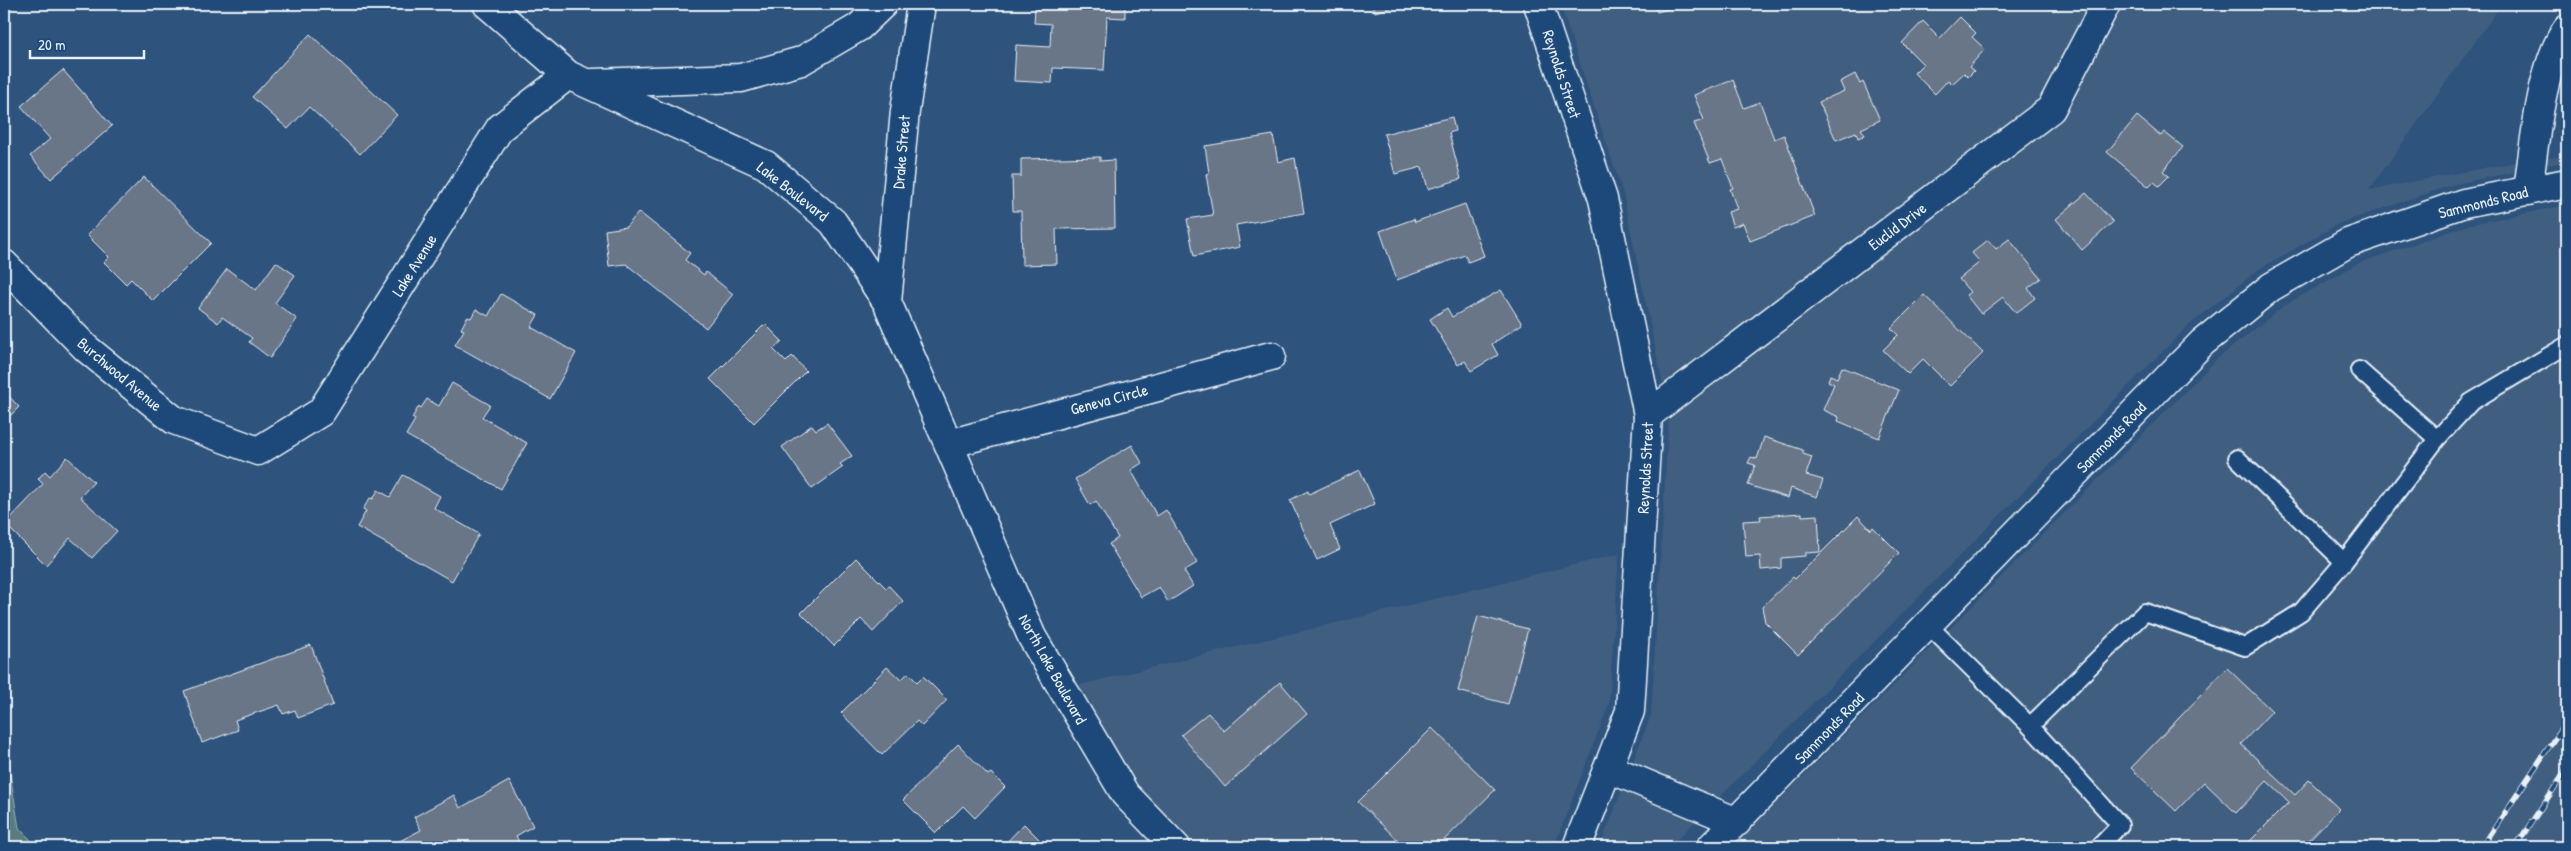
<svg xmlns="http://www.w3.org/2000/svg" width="2571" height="851" font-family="'Patrick Hand',sans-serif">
  <rect width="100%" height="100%" fill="#2e537d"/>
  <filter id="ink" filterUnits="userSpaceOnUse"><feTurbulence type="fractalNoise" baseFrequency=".02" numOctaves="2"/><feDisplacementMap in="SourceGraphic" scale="10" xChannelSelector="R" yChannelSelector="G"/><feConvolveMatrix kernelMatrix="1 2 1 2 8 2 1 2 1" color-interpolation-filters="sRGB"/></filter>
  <g filter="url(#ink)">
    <path fill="#3f5e80" d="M1560,4H2502L2369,190L2526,160L2567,156V161L2455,184L2340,223L2259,269L2187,327L1670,847H1600L1651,715L1669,414L1623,194Z
      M2567,205V847H1733L2217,359L2285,305L2359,263L2471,224Z
      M1619,554L1609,704L1554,847H1193L1055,691Z"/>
    <path fill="#587b80" stroke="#a0b6bc" d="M4,737L19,828L38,847H4Z"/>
    <path fill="#687688" stroke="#e8f1f8" d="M4,4H17L4,13Z
      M1053,4H1125V18L1107,17L1104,70L1053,68L1052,83L1014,81L1016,45L1050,47L1051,24L1034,23L1035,8L1053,9Z
      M1373,4H1406L1375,12Z
      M1655,4H1687L1657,12Z
      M1960,17L1976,33L1972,37L1985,49L1969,67L1974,71L1968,77L1964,73L1952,84L1948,80L1935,94L1914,73L1923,64L1902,43L1923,21L1940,38Z
      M310,34L397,115L360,154L309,107L288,129L252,97Z
      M63,70L112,126L51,179L30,156L50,139L21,106Z
      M1855,74L1860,84L1863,82L1880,120L1861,129L1865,135L1858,138L1856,132L1836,140L1819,102L1844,91L1840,82Z
      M1733,80L1744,108L1760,102L1774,139L1784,135L1815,216L1750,241L1743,223L1733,227L1728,212L1737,209L1730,189L1733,188L1722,159L1710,163L1694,123L1704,120L1694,95Z
      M2137,116L2161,136L2164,132L2183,147L2163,171L2169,176L2159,186L2154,182L2149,187L2107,152Z
      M1452,117L1455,131L1449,133L1461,179L1428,189L1422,167L1395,174L1384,134Z
      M1273,135L1278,162L1295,158L1304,213L1236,225L1240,247L1194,256L1187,219L1213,215L1206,174L1209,173L1205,146Z
      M1100,157V161L1114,160L1115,228L1056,229L1057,264L1022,265L1021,211H1013L1012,176H1021V159Z
      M144,177L211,243L153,301L131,279L126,284L104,262L109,257L87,235Z
      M2086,193L2113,222L2082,250L2056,219Z
      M1465,204L1484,256L1468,262L1465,255L1397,280L1380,231L1414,219L1415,222Z
      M639,212L690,253L685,260L704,275L706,272L733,294L706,328L626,264L609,266L605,230L626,227Z
      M2009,239L2041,278L2028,288L2035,298L2016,313L2003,297L1981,314L1966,295L1970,292L1959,279L1980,262L1972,253L1988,240L1996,249Z
      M276,262L295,275L275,303L297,319L270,358L249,342L252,338L222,317L218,323L198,308L227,269L256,290Z
      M1501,290L1522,324L1492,344L1498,355L1471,371L1465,361L1458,365L1430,319L1447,308L1452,317Z
      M501,294L538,315L531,327L576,353L550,399L455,345L464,330L461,329L467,317L471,318L476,309L488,316Z
      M1924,295L1983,353L1950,386L1923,359L1908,374L1883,350L1898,335L1891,328Z
      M765,324L782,341L773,349L786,362L792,356L806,371L754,423L710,379Z
      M1842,367L1899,390L1879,438L1838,421L1839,417L1823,410L1834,384L1828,381L1830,375L1837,378Z
      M452,383L490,405L482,417L527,443L501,489L406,435L415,420L412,418L419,406L421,408L427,399L439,406Z
      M4,391L19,407L4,422Z
      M827,423L852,456L840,464L843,467L812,489L782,447L812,425L816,430Z
      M1764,437L1803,450V454L1812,457L1806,475L1823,480L1817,497L1791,488L1788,498L1748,485L1755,465L1748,463L1751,457L1757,459Z
      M1132,445L1142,463L1131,470L1157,516L1166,510L1197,563L1184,571L1193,586L1168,602L1159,587L1141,597L1109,544L1118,538L1096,501L1090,505L1075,479Z
      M67,457L94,482L80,497L117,531L92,558L70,538L46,565L5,524L43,484L38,479L45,471L50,476Z
      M1360,470L1375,504L1330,525L1340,549L1317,560L1290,500L1308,491L1309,494Z
      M403,475L440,496L434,508L479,534L452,581L357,527L366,511L363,509L370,498L373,499L378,490L390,497Z
      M1802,513V516L1818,515L1820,552L1805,553V556L1781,558V568L1761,570L1760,556L1746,557L1743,521L1761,520L1760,516Z
      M1858,516L1871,530L1873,527L1899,553L1798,655L1765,622L1762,607L1793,577L1795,579Z
      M856,558L886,588L889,586L903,601L873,632L861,619L834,646L801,613Z
      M1478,616L1528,629L1508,704L1458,691Z
      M311,645L333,705L298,718L295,710L283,714L279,705L235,720L238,730L202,743L184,691Z
      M887,667L901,680L908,673L917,682L923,676L947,700L922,726L917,721L882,755L841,713Z
      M2227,668L2272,711L2241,744L2295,795L2309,780L2339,809L2302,847H2244L2289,802L2267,781L2236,813L2204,782L2176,811L2131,768Z
      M1280,682L1307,714L1225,787L1181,735L1208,713L1224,731Z
      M1432,728L1495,790L1437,847H1401L1403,845L1358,802Z
      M958,744L988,775L991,773L1005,787L975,818L963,806L936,833L903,800Z
      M509,781L533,826L516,836L522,847H388L421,830L414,817L454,795L460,808Z
      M1024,824L1041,841L1036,847H1002Z"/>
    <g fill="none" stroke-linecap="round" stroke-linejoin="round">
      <defs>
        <path id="lane" d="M2359,370L2437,439
          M2237,458L2344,562
          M1928,625L2030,726L2145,612L2245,647L2301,612L2344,562L2437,439L2471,402L2567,345
          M2030,726L2120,825L2099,847"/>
        <path id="street" d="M487,4L568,75L766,165L833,222L887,302L1032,637L1125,794L1176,847
          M593,83L741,78L801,61L859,27L883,4
          M2528,191C2534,147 2541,64 2567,29
          M4,264L87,349L174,420L258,451L321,412L500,128L568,75
          M887,302L905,111L921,4
          M1648,415L2051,109L2106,4
          M949,444L1271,356"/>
        <path id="secondary" d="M1538,4L1603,199L1648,415L1630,711L1577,847
          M1608,768L1737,822
          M1711,847L2202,343L2271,287L2348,243L2464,203L2567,183"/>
      </defs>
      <use href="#lane" stroke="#e8f1f8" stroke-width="20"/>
      <use href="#street" stroke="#e8f1f8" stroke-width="31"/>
      <use href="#secondary" stroke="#e8f1f8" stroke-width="31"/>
      <use href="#lane" stroke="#1f4a7a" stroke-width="16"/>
      <use href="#street" stroke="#1f4a7a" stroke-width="28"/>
      <use href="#secondary" stroke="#1f4a7a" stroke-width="28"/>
      <defs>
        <path id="rail" d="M2482,847L2567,720
          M2515,847L2567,769"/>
      </defs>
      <use href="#rail" stroke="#e8f1f8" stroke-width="5.5"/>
      <use href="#rail" stroke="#1f4a7a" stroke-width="4" stroke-dasharray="11" stroke-linecap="butt"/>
    </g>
  </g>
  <g text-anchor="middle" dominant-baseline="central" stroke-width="4.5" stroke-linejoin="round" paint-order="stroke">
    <g font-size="16" fill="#e8f1f8" stroke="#1f4a7a">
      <text transform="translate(1562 74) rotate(72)">Reynolds Street</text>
      <text transform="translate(901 152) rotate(-85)">Drake Street</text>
      <text transform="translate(793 191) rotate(38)">Lake Boulevard</text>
      <text transform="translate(2483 202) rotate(-14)">Sammonds Road</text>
      <text transform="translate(1897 226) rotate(-37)">Euclid Drive</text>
      <text transform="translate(414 265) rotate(-58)">Lake Avenue</text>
      <text transform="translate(120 374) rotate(40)">Burchwood Avenue</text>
      <text transform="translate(1109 399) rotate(-15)">Geneva Circle</text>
      <text transform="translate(2111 437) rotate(-46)">Sammonds Road</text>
      <text transform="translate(1645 468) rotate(-87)">Reynolds Street</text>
      <text transform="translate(1053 669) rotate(61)">North Lake Boulevard</text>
      <text transform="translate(1829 728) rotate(-46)">Sammonds Road</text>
    </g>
  </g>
  <rect width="2571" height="851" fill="none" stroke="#1f4a7a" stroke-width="20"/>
  <rect x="10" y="10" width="2551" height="831" fill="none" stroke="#e8f1f8" stroke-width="2" filter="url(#ink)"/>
  <path d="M30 50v8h114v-8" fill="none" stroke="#e8f1f8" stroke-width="2.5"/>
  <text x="38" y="50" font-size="15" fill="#e8f1f8" stroke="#1f4a7a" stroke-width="4" paint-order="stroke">20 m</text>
</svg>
